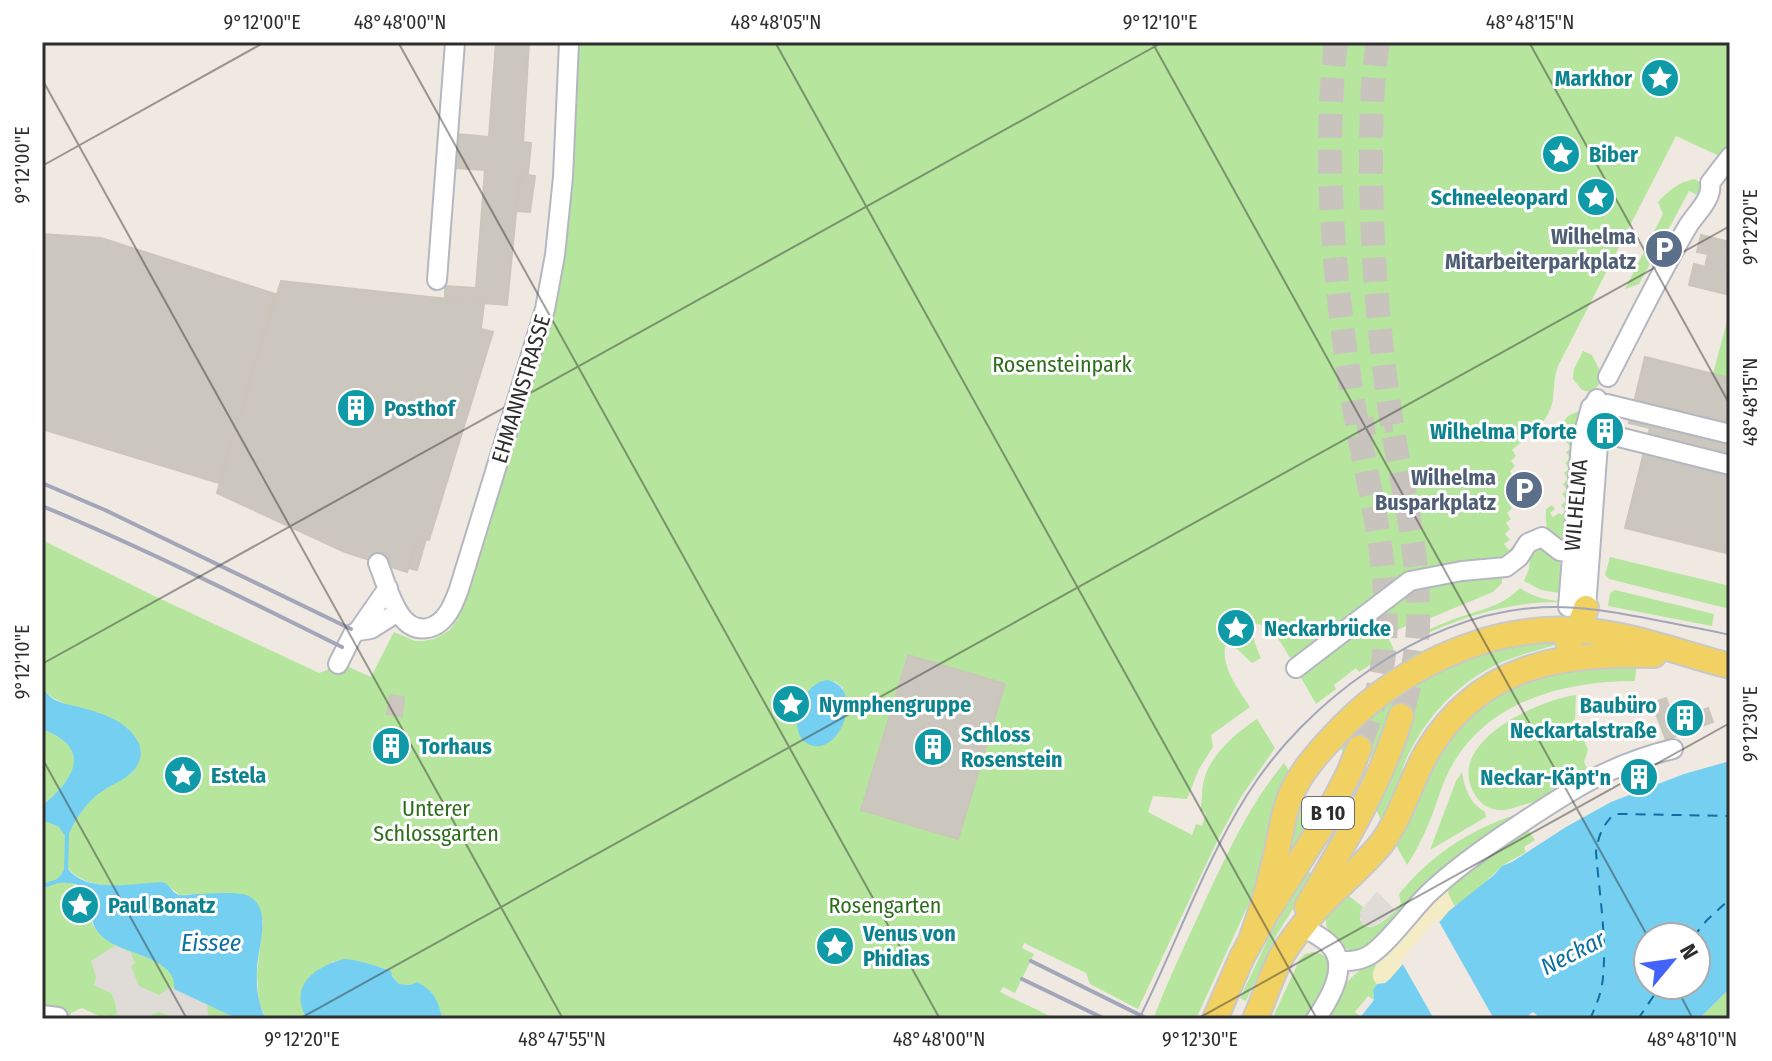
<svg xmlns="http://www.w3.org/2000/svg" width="1772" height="1061" font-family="'Fira Sans Condensed',sans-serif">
  <rect width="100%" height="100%" fill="#efe9e1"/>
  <path fill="#b6e59e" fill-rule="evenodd" d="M577,42H1730V161L1676,136L1558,366C1554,378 1554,387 1553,399C1550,422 1528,436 1512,450L1516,456L1511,461L1515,466L1510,471L1514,477L1509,482L1514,487L1508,492L1513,498L1508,502L1512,508L1507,513L1511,519L1506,523L1510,529L1505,534L1510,540L1504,544L1509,550L1524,537L1513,557L1408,578L1292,661C1283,647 1273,624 1255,624C1251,636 1256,647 1261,658L1252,663L1235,647L1228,644L1225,647C1222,669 1239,690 1250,707L1211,735L1213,747L1199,769L1187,799L1153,796L1148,812L1192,835L1196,824L1202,826L1206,813L1200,811C1203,800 1201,790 1204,780C1210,755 1237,732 1257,719L1275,748L1241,797L1218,839L1138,1009L1090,984L1086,973L1024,943L1022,948L1034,954L1016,991L1015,993L1003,987L1000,992L1056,1019H443C436,998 436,991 415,983L410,985L399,984L387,969C366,965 355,956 332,962L305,1017L307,1019H266L259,1002L257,974L263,921L246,896L193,894L180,895L163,882C133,885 88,894 66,866L61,875L52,883L69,882L87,892C90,905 88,920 96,930C113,951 165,958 174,976C176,980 175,984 175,989L238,1019H107L105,1015L101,1017L82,1008L71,1013L69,1019H42V820L59,827L67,838L76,819L88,803L103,790L133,772L141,750C128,704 68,719 42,688V540L150,594L319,673L327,670L335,661L371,677L394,632L415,641H423L434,639L450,630L460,615L485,538L549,320ZM907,655L1004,684L861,809ZM824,680L836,682L843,688C844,699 846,712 843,722C837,740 820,753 803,740C800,710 795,698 824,680Z
    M1694,179L1700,182L1702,186L1699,196L1689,191L1639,284L1625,289L1663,214L1658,202C1668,191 1679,182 1694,179Z
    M1730,310V378L1713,374Z
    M1583,351L1592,355L1603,377L1598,386L1590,392L1582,390L1573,379L1574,369Z
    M1579,411L1582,412C1576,425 1567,442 1574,455L1565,540L1560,543C1547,530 1545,528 1546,509L1552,505L1555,509L1550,513L1553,517L1559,513L1561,515L1566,511L1561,505L1567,500L1562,494L1567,490L1563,484L1568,479L1564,473L1569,469L1565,463L1570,458L1566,452L1571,448C1562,437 1558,428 1568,416Z
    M1538,546C1565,563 1564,562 1560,593L1541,590L1524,581L1529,569L1531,549Z
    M1610,557L1730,586V609L1609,579L1605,575Z
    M1499,576L1502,578V583L1493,592L1411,626L1410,624L1387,635L1394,650L1359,672L1356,668L1334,685L1336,689L1316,704L1299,674L1420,583Z
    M1520,588C1532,596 1544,600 1559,601V602C1508,602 1462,617 1417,638L1416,636C1429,629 1443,623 1457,618C1480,610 1503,606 1520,588Z
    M1615,590L1714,614L1712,626L1608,606L1610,593Z
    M1555,638V645C1537,650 1519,655 1502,662C1459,681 1424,718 1405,762C1400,773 1401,786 1397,798C1394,807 1388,816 1384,826C1372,805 1366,775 1372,752L1347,743L1343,752L1337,742L1395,692L1471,653Z
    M1637,660L1635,681C1563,681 1486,701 1450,769C1443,782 1439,796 1434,810C1427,829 1418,848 1407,865L1393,840L1425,773L1456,725L1525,678Z
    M1576,695L1575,720L1588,750L1584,762L1590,774C1578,782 1566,792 1553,797C1543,800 1533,802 1523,805C1515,807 1507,811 1498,810C1488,809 1479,803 1474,793C1445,742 1538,700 1576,695Z
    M42,729C96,751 74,778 42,806Z
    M1284,763L1292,776L1260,879L1196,1019H1158L1154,1017C1169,978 1187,941 1204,903C1227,854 1249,805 1284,763Z
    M1462,772C1465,789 1469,802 1485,812L1486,817L1430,850L1456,781Z
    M1301,790L1314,812L1280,870Z
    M1526,811L1378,941C1371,944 1362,951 1355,951C1342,951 1324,932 1326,919C1327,910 1339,900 1345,893L1363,907L1360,920C1363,924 1364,927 1370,927C1379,927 1398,910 1401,903L1399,894C1435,851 1473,828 1526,811Z
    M1525,826L1535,840L1524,847L1526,852C1518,857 1505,863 1499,869C1486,881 1469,897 1455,907L1448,893L1450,883Z
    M1308,871L1314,875L1276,936L1246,1001L1240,998L1271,933Z
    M1313,952C1349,956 1318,1002 1309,1019H1272L1300,959L1305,954Z
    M1377,963C1373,972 1371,977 1377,984L1373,990L1374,1000L1368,996L1355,1012L1361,1017L1359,1019H1325C1338,996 1348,970 1377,963Z
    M1730,988V1019H1699Z"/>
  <path fill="#f3ecc5" d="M1447,888L1451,903L1455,907L1394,975L1385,983L1377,984C1369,976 1374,969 1379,960Z"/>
  <path fill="#dfdcd8" d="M1377,891L1396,911L1374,926H1367L1361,922L1360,912Z
    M116,945L131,953L135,963L131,966L139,986L159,995L171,987L207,1003L208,1015L214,1019H179L159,1012L153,1014L148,1019H108L117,1014L115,1002L111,993L94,985L96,977L91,961Z"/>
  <path fill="#75cff0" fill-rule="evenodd" d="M827,680C865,687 842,751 814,746C783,741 799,683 827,680Z
    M42,688C46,692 50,697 55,700C63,704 72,705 79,707C101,713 126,720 137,740C142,748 142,756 138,764C131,778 116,782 104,790C86,802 74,820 67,839L59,827L42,820V806C74,779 94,749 42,729Z
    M1730,761V988L1699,1019H1535L1537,1015L1533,1012L1529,1015L1532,1019H1359L1374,1000L1373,990L1377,984L1385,983L1390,979L1449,911L1494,875L1502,866L1512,862L1566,827L1611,802L1684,774ZM1648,937H1696V985H1648Z
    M66,866C84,895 134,883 163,882C170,885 171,891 177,894C182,897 190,894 195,894C208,894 234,891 246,895C275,906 257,949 257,970C256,987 258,1004 266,1019H238L174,989C179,960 127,954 108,941C88,927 93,916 88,896C84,881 62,881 50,885L61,875Z
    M344,959C360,960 376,966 391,971L392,976L399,984L410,985L417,982C436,992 437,1000 443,1019H307C288,986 314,967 344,959Z"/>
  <path fill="#efe9e1" d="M1437,918L1494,1019H1434L1401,961Z"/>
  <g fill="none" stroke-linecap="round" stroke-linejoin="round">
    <path stroke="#75cff0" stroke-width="4" d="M66,870L67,835
      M42,886L55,882"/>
    <path stroke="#0d6fa3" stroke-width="2" stroke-dasharray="10 8" stroke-linecap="butt" d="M1693,937L1707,920L1730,899
      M1590,1019C1596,1006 1602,992 1603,977C1607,939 1599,891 1596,852C1598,836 1603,825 1614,814H1624L1730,816
      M1638,1019L1661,985"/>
  </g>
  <path fill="#cbc7bf" stroke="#cbc5ba" stroke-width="2" d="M496,42H529L523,142L531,143L528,173L520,172L507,305L445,300V286L476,288L485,170L455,168L457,134L489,137Z
    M521,174L535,176L530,212L516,211Z
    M42,234L101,238L275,294L219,483L42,429Z
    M1701,235L1730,242V259L1728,258L1725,271L1730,273V295L1689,285L1694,264L1705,267L1708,254L1697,252Z
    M281,281L484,303L481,329L493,332L429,540L417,537L407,572L345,552L217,493Z
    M1645,357L1730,378V554L1625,528L1650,428L1629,423Z
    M417,537L426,539L417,570L408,568Z
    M908,655L1005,684L958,839L861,810Z
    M390,695L404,697L402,716L387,714Z
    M1666,698L1670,709L1686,703L1690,715L1708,708L1713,722L1666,740L1652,703Z
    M385,736L400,738L398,756L383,754Z
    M1639,766L1645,781L1638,784L1632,769Z"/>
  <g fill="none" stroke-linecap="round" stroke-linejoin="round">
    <path stroke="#c8c4bd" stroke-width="18" stroke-dasharray="18 9" stroke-linecap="butt" d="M1357,428L1392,423"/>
    <path stroke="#c8c4bd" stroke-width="24" stroke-dasharray="24 12" stroke-linecap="butt" d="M1336,42C1323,155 1333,270 1350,382C1362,468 1391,554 1385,641C1383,678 1372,713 1359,748
      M1378,42C1371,86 1371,131 1371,175C1372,253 1378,327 1389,405C1399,478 1421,552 1418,627C1416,657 1410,687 1401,716"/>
    <defs>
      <path id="minor" d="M437,280L455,42
        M1608,377C1634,327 1659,275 1688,226C1696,213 1713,199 1710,183L1730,157
        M1591,407L1607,404L1730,434
        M1615,436L1730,465
        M378,563C385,580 390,601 401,616C415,635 436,631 448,613C453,606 456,597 459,589L545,309L555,255L563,177L569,42
        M1568,607L1581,443L1591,407
        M1586,608L1598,444L1595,409L1593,407L1597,399
        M358,631L371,629L398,612
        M338,664L353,634L358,631L388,588
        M1296,668L1410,581L1462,571L1506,567L1519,557L1528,543L1542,537L1560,551L1590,555
        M1302,926C1311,932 1322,937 1329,944C1351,965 1329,1000 1316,1019
        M1338,960C1348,962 1358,961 1368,956C1384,948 1412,910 1427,895C1455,868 1488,845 1520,824C1571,790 1611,764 1673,749
        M42,1015L58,1017"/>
      <path id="major" d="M1568,642L1578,630L1586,608
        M1307,907C1343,845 1380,785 1401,716
        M1251,940C1261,913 1269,886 1275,859C1281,835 1283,810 1294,788C1303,770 1316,755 1330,740C1391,672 1483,624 1577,630C1629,633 1679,653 1730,666
        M1215,1019L1242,957L1267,912L1321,827L1349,773L1359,748
        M1255,1019C1264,999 1271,977 1281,957C1289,942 1302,927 1313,913C1334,889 1361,869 1381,844C1402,816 1410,782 1427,752C1480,664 1560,653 1654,655"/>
    </defs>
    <use href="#minor" stroke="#b4b7c1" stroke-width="22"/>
    <use href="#major" stroke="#c9c9c9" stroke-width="28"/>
    <use href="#minor" stroke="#fff" stroke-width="18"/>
    <use href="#major" stroke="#f2d163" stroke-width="24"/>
    <path stroke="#a3a6b8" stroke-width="2" d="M1139,1019C1176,945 1203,865 1247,795C1306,701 1420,618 1532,608C1579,604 1625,614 1671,623C1690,627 1710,630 1730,635"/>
    <path stroke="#a3a6b8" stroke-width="4" d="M42,483L105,510L351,629
      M42,506C144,548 243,598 342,647
      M1031,961L1148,1019
      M1022,979L1105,1019"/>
  </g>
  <path fill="none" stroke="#2e2e2e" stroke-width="2" stroke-opacity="0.45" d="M398,42L940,1019M775,42L1317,1019M1152,42L1648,937M1529,42L1730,405M42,79L563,1019M42,166L265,42M42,664L1163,42M42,758L187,1019M1675,985L1693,1019M299,1019L1730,226M1197,1019L1730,723"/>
  <defs>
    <symbol id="sight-disc" viewBox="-11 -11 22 22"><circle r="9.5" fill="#0f9aa8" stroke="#fff"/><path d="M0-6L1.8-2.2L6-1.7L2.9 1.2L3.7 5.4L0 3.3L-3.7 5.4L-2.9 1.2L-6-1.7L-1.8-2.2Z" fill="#fff"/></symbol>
    <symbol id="parking-disc" viewBox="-11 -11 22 22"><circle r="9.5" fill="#5c6f8a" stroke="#fff"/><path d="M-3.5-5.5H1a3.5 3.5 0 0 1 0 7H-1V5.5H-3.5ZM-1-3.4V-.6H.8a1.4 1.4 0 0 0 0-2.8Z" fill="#fff"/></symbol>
    <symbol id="building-disc" viewBox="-11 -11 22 22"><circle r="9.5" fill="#0f9aa8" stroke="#fff"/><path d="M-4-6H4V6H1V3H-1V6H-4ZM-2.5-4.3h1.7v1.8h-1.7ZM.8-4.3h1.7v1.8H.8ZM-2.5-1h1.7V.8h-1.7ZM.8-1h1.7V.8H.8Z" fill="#fff"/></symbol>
  </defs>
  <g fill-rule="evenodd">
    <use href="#sight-disc" x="1638" y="56" width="44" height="44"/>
    <use href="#sight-disc" x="1539" y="132" width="44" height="44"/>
    <use href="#sight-disc" x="1574" y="175" width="44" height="44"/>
    <use href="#parking-disc" x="1642" y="227" width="44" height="44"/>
    <use href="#building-disc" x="334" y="386" width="44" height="44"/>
    <use href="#building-disc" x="1583" y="409" width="44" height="44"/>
    <use href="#parking-disc" x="1502" y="468" width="44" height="44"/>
    <use href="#sight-disc" x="1214" y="606" width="44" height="44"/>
    <use href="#sight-disc" x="769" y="682" width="44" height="44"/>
    <use href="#building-disc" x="1663" y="696" width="44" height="44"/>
    <use href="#building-disc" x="369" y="724" width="44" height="44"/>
    <use href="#building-disc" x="911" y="725" width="44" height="44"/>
    <use href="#sight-disc" x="161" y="753" width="44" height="44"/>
    <use href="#building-disc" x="1617" y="755" width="44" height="44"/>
    <use href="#sight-disc" x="58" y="883" width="44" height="44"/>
    <use href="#sight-disc" x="813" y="924" width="44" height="44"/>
  </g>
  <g text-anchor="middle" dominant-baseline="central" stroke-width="6" stroke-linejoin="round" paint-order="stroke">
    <rect fill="#fff" stroke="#6d6d6d" stroke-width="2" x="1302" y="797" width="52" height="32" rx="6"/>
    <g font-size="20" font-weight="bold" fill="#2e2e2e">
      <text x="1328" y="813">B 10</text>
    </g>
    <g font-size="22" font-weight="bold" fill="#0d838f" stroke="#fff" text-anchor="start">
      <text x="1632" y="78" text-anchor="end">Markhor</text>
      <text x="1589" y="154">Biber</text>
      <text x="1568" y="197" text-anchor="end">Schneeleopard</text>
      <text x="384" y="408">Posthof</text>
      <text x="1577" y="431" text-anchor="end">Wilhelma Pforte</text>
      <text x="1264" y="628">Neckarbrücke</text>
      <text x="819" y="704">Nymphengruppe</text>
      <text x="1657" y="705" text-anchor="end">Baubüro<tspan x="1657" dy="25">Neckartalstraße</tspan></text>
      <text x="961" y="734">Schloss<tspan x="961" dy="25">Rosenstein</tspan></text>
      <text x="419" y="746">Torhaus</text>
      <text x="211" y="775">Estela</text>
      <text x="1611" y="777" text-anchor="end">Neckar-Käpt'n</text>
      <text x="108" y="905">Paul Bonatz</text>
      <text x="863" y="933">Venus von<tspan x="863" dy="25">Phidias</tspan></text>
    </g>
    <g font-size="22" font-weight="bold" fill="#4e5e75" stroke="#fff" text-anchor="end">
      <text x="1636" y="236">Wilhelma<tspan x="1636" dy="25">Mitarbeiterparkplatz</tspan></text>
      <text x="1496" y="477">Wilhelma<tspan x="1496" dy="25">Busparkplatz</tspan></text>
    </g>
    <g font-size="22" fill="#2c6e1b" stroke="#fff">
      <text x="1062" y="364">Rosensteinpark</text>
      <text x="436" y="808">Unterer<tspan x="436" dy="25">Schlossgarten</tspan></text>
      <text x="885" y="905">Rosengarten</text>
    </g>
    <g font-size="22" fill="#2e2e2e" stroke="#fff">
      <text transform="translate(521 389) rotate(-73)">EHMANNSTRASSE</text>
      <text transform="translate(1576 505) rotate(-85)">WILHELMA</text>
    </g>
    <g font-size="24" font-style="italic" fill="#0d6fa3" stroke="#fff">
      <text x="211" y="943">Eissee</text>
      <text transform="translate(1573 953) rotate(-27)">Neckar</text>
    </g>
  </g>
  <rect width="1772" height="1061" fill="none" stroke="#ffffff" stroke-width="88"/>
  <g transform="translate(1672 961) rotate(61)"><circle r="38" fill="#ffffff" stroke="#ababab" stroke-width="2"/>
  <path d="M0-6L14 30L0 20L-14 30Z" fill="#4264fb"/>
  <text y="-12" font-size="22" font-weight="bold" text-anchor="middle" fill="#2e2e2e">N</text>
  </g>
  <rect x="44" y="44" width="1684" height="973" fill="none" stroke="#2e2e2e" stroke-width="3"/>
  <g font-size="20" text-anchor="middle" fill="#2e2e2e">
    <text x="262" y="29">9°12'00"E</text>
    <text x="400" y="29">48°48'00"N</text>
    <text x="776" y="29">48°48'05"N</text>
    <text x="1160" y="29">9°12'10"E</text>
    <text x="1530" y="29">48°48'15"N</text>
    <text transform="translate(22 165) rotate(-90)" y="7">9°12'00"E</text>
    <text transform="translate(1750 227) rotate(-90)" y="7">9°12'20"E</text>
    <text transform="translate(1750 402) rotate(-90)" y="7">48°48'15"N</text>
    <text transform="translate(22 662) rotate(-90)" y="7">9°12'10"E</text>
    <text transform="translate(1750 724) rotate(-90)" y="7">9°12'30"E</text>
    <text x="302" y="1046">9°12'20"E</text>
    <text x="562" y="1046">48°47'55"N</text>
    <text x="939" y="1046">48°48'00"N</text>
    <text x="1200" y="1046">9°12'30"E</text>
    <text x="1692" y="1046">48°48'10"N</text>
  </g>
</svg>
